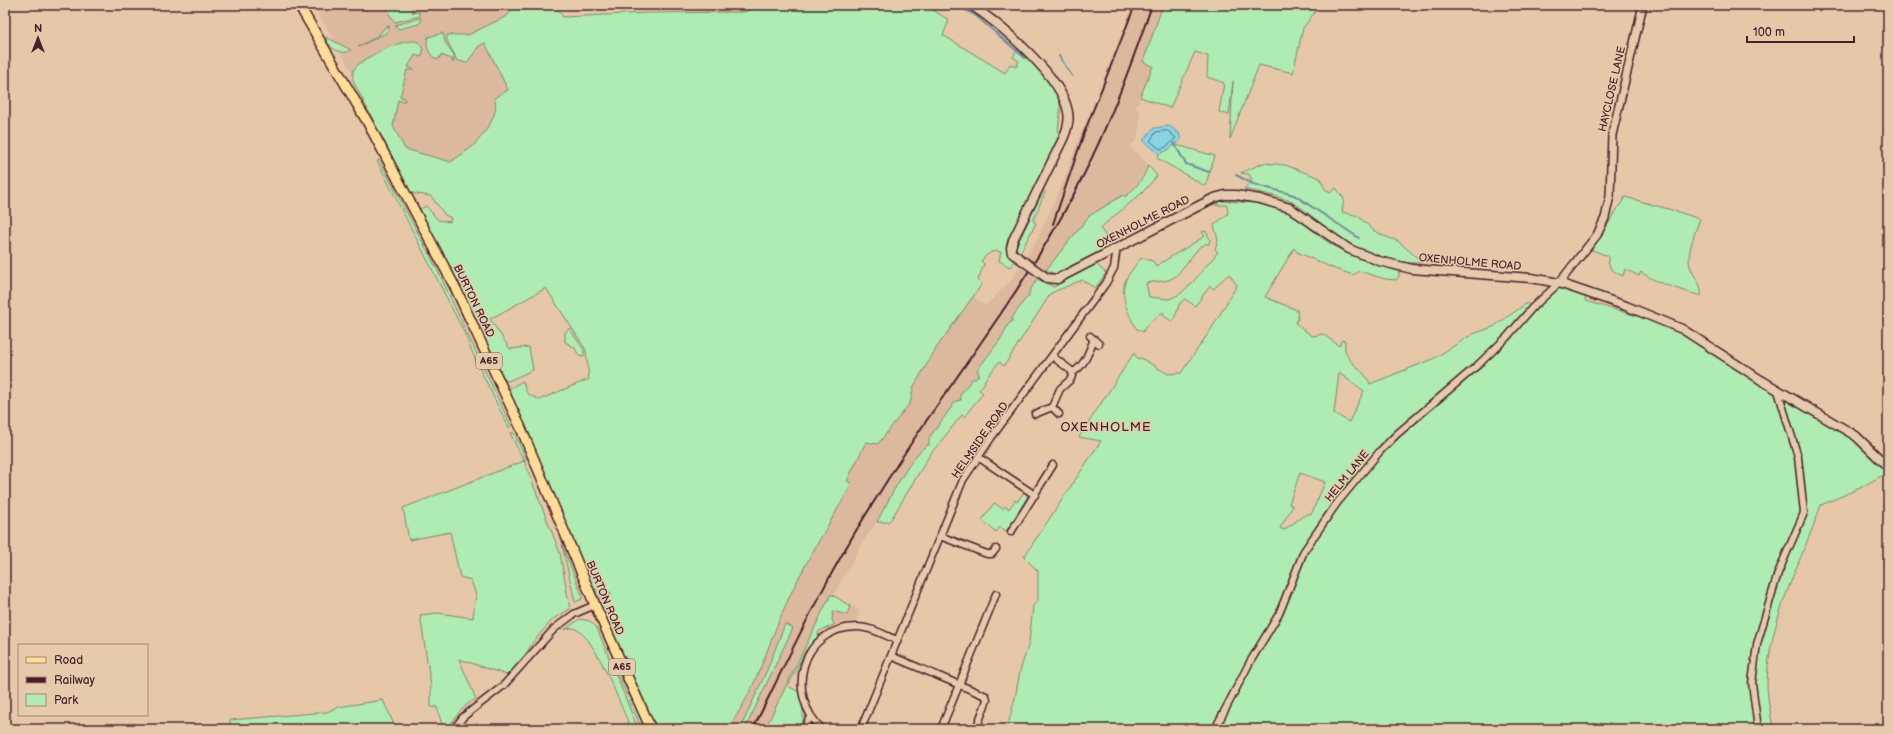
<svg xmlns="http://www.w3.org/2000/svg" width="1893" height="734" font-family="'Balsamiq Sans',sans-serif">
  <rect width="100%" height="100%" fill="#e6c8a9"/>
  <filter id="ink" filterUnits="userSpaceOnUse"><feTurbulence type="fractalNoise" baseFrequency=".025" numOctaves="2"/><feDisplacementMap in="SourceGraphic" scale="8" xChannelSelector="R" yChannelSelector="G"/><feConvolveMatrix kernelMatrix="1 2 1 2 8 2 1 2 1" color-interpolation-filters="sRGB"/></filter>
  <g filter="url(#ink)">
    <path fill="#dcb99d" d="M313,5H554L562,17L536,43L481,148L451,167L410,170Z
      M1132,5H1163L1154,31L1153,66L1136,108L1139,110L1140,120L1137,140L1129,147L1138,154L1148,165L1146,170L1133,190L1125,197L1101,228L1112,245L1059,272L1054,287L1004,366L999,362L984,381L985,382L979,390L983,393L964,417L962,415L929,456L892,518L888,522H877L865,539L833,595L768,729H715L824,490L960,294L974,297L985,306L1012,279L1038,238L1068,170L1080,134L1085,126L1117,50Z
      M838,601L860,610L855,625L837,628L834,625L832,620L833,611Z"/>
    <path fill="#aeecb2" stroke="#7c866e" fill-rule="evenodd" d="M390,5H411L413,13L419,12L420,16L395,22L387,11Z
      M515,5H554L563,17L646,13L744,12L760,5H925L949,20L943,35L1005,73L1010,64L1016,67L1019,61L1013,57L1017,49C1030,60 1059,86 1060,104C1061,115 1057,125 1059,137L1008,244L1007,254L1014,262L1010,267L999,261L1001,252C992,249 986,255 981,261L984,264L978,280L982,284L937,347L914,386L910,403L878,444L866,442L847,481L852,484C828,526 802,567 783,611C766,651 754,694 727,729H655L598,600L611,595L610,592L597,596L596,589L592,590L509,393L510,388L523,381C528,400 528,392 539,400L589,379L586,350L546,288L490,319L510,349L529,347L533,370L508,381L502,379L420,209L426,206L438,220L450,222L451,218L445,215L431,196L411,193L354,83C352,78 352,73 355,68C362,58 407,36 418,42C422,46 425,52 421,57L415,55L408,67L414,70H407L400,97L405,98L404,102L398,100L393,126L405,149L451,162C458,156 468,151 474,145C484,134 501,113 494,98L508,90L485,43L479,46L467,63L456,60C455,51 445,43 447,35H468L507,16Z
      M1163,5H1320L1303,28L1293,73L1259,65L1230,139L1233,81L1229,115L1219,112L1224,83L1207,77L1208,56L1195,52L1170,108L1140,97L1153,66L1143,62Z
      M421,18V21L419,24L399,29L395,25Z
      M390,26L386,33L358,47L379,35L385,27Z
      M443,33L445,42L454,55L453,63L452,59L441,55L438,60C429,56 425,46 428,37Z
      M326,37L351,50C342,57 326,46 326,37Z
      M316,41L380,154L315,42Z
      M1166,142L1215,156L1205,186L1157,158Z
      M379,160L437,269L464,327L462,328L377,161Z
      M1263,163L1285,165L1320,178L1325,189L1330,193L1336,188L1344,199L1342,212L1358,216L1373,230L1384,236L1398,241L1422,262C1400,267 1352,249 1335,237C1320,226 1308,210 1292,202C1277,195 1260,193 1244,189L1252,180L1249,174L1241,173Z
      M1148,165L1157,176L1142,193L1100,228L1112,245L1055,274L1046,270L1089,216L1123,195L1125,197C1135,189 1145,177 1148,165Z
      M1043,191L1045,192L1033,221L1036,223L1020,253H1018L1016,247Z
      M1625,197L1672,210L1700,219C1695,232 1689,247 1689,261C1690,274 1703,283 1701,296C1680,289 1659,285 1641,272L1639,276L1625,269L1623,276C1612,271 1608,269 1608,256L1592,250Z
      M1221,201L1257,203L1286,211L1295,216L1322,238L1337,248L1399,272V276L1396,280L1385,279L1359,271L1353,275L1335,269L1297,252L1294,248L1265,297L1297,310L1298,319L1295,323L1312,336L1323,334L1339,346L1342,340L1345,341C1342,363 1363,366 1370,384L1433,359L1473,334L1493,327L1527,303L1531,307L1557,287L1586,296L1585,301L1682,329L1856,436L1888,467V472L1860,488L1821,505C1801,563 1768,620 1767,683C1767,698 1771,714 1773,729H1007L1015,698L1020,671L1029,643L1033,606L1038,601V571L1024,557L1101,441L1079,437L1134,353L1138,359L1141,358L1168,374L1181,373L1212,328L1237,285L1229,274L1220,282L1214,289L1210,286L1195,306L1185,299L1180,303L1173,322L1164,316L1163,312C1156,318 1146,323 1143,332L1137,329C1129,316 1120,298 1125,282C1128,274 1136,265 1141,258L1153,261L1156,266L1205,236L1202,232L1206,231L1210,240L1208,245L1206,243L1203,246L1201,245L1176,276L1169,280L1146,283L1149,297L1169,299L1180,294L1193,282L1218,252L1215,249L1218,240L1214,225L1228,214L1227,205H1215ZM1339,373L1364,391L1349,422L1334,413ZM1300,473L1325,482L1312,513L1303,516L1284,530L1280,528L1293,506L1289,504Z
      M1095,263L1106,273L1095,288L1082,280L1051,293L1004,366L999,362L984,381L985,382L979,390L983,393L964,417L962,415L929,456L892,518L888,522H877C885,507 914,448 929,445V438L956,401L961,400L960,395L972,379H976L979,374L977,370L1000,340L1009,323L1012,322V318L1026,298L1029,297V292L1037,279L1054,287Z
      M441,270L468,325L467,326Z
      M569,328L584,350V357L579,356L575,348L565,342V333Z
      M463,330L466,331L511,426L509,428L476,361Z
      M510,433H514L526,459L524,461L560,553L570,609L553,619L533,642L521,662L507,675L459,659L476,699C463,705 455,717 448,729H443L437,707H431V686L420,615L438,613L473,618L476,595L471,580L460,577L450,532L409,540L403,508L524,461Z
      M1024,492L1027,493V498L1006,531L1000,527L996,532L982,520L994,503L1003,509L1005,506L1009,509L1015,500L1017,502Z
      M562,545L582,595V599L575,602Z
      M831,594L850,606L847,615L833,611L832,620L834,625L819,631L818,635L820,638L808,651L806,650L788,686L799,692L803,710V724L796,729H765Z
      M580,619L590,621L597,628L638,729H631C621,707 597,640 576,629C572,627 568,629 564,630Z
      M785,624L793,628L745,729H740L767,670Z
      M619,677H621L646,729H642Z
      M383,700L396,729H230V720L327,712L338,707Z"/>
    <path fill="#87d6e5" stroke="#6f8d9b" d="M1169,126L1179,133L1181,140L1168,150L1159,154L1143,140L1154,128Z"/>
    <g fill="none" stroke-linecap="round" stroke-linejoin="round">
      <path stroke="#626875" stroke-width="1" d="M1168,131L1176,138L1166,147L1160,149L1150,141L1156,132Z"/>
      <path stroke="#6f8d9b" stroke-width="2" d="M960,7L975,15L1025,58L1026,57
        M1059,56L1072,76
        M1174,143L1186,164L1209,172
        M1236,175L1253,184L1294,195L1359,238"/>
      <defs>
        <path id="minor" d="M1090,336L1099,344
          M1052,356L1073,372
          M1052,407L1059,414
          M1035,414L1052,407L1060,389L1071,379L1073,372C1085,366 1089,351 1094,339
          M978,457L1035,495
          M1011,532L1053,465
          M940,536L987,554H992L996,549
          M891,656L986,696L987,700L976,729
          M454,729L463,717L503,686L554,629L574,614L595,605
          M804,729L810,717
          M822,729C784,694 801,627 857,627C871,627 884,635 897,640
          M861,729L963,480L991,438L1106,283L1114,268L1117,247
          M941,729L996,594
          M1215,729L1250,662L1279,614L1304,551L1337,503L1381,450L1397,434L1479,364L1507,337L1532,308L1559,283
          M1758,729L1752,683L1757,644L1778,573L1804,513L1798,457L1778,391"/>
        <path id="tertiary" d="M1559,283L1597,235L1605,218L1610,196L1612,135L1643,5"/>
        <path id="secondary" d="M971,5C1000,24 1062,76 1068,112C1070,121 1067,130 1063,139L1013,240L1011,248L1012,253
          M1057,279L1214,198L1225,195H1236L1260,199L1290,208L1349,249L1379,261L1412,269L1531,278L1559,283L1626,306L1682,329L1761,380L1856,436L1888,467"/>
        <path id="primary" d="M299,5L368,123L456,289L520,426L595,605L651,729"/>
      </defs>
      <use href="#minor" stroke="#4a1f2b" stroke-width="9"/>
      <use href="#tertiary" stroke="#4a1f2b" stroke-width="10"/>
      <use href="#secondary" stroke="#4a1f2b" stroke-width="11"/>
      <use href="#primary" stroke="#4a1f2b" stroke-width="12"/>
      <use href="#minor" stroke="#e5caac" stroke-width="6"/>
      <use href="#tertiary" stroke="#e5caac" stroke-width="7"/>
      <use href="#secondary" stroke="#e5caac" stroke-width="8"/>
      <use href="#primary" stroke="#ffdd96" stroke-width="9"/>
      <path stroke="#4a1f2b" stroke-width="2" d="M1053,224L1084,133L1135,5
        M753,729C790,654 825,579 870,508C891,474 913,439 936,407C980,344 1024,283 1062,216C1100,149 1127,77 1152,5"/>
      <defs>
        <path id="secondary-bridge" d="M1012,253L1047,278L1057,279"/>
      </defs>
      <use href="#secondary-bridge" stroke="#4a1f2b" stroke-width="11" stroke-linecap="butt"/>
      <use href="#secondary-bridge" stroke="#e5caac" stroke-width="8"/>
    </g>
  </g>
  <g text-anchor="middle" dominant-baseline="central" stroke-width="3" stroke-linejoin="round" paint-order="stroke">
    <g fill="#e5caac" stroke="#785252" stroke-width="1">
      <rect x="476" y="353" width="26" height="16" rx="3"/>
      <rect x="609" y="659" width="26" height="16" rx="3"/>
    </g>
    <g font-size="10" font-weight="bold" fill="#4a1f2b">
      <text x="489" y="361">A65</text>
      <text x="622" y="667">A65</text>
    </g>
    <g font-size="11" fill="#4a1f2b" stroke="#e5caac">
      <text transform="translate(1612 89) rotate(-77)">HAYCLOSE LANE</text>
      <text transform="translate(1143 222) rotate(-27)">OXENHOLME ROAD</text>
      <text transform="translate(1470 262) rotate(5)">OXENHOLME ROAD</text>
      <text transform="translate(474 301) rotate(64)">BURTON ROAD</text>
      <text transform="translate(980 440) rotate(-55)">HELMSIDE ROAD</text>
      <text transform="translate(1347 476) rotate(-51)">HELM LANE</text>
      <text transform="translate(605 598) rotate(67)">BURTON ROAD</text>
    </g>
    <g font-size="13" letter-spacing="1" fill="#4a1f2b" stroke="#e5caac">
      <text x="1106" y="427">OXENHOLME</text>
    </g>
  </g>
  <rect width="1893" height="734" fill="none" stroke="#e5caac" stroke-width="20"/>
  <rect x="10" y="10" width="1873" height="714" fill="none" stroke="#4a1f2b" stroke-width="1.5" filter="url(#ink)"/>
  <rect x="18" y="644" width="130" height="72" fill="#e5caac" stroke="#a78678"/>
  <rect x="26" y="657" width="20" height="6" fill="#ffdd96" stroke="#a78678"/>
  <text x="54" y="664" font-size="12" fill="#4a1f2b">Road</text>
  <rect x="26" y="677" width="20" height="6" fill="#4a1f2b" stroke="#a78678"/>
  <text x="54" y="684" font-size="12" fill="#4a1f2b">Railway</text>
  <rect x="26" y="694" width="20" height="12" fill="#aeecb2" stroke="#a78678"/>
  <text x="54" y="704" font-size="12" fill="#4a1f2b">Park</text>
  <g transform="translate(38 38)" stroke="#e5caac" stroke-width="3" paint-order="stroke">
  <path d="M0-3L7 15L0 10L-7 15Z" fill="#4a1f2b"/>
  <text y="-6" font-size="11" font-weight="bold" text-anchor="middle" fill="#4a1f2b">N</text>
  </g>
  <path d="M1747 36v6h107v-6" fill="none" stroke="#4a1f2b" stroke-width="2"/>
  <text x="1753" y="36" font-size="12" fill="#4a1f2b" stroke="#e5caac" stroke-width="3" paint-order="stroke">100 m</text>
</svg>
